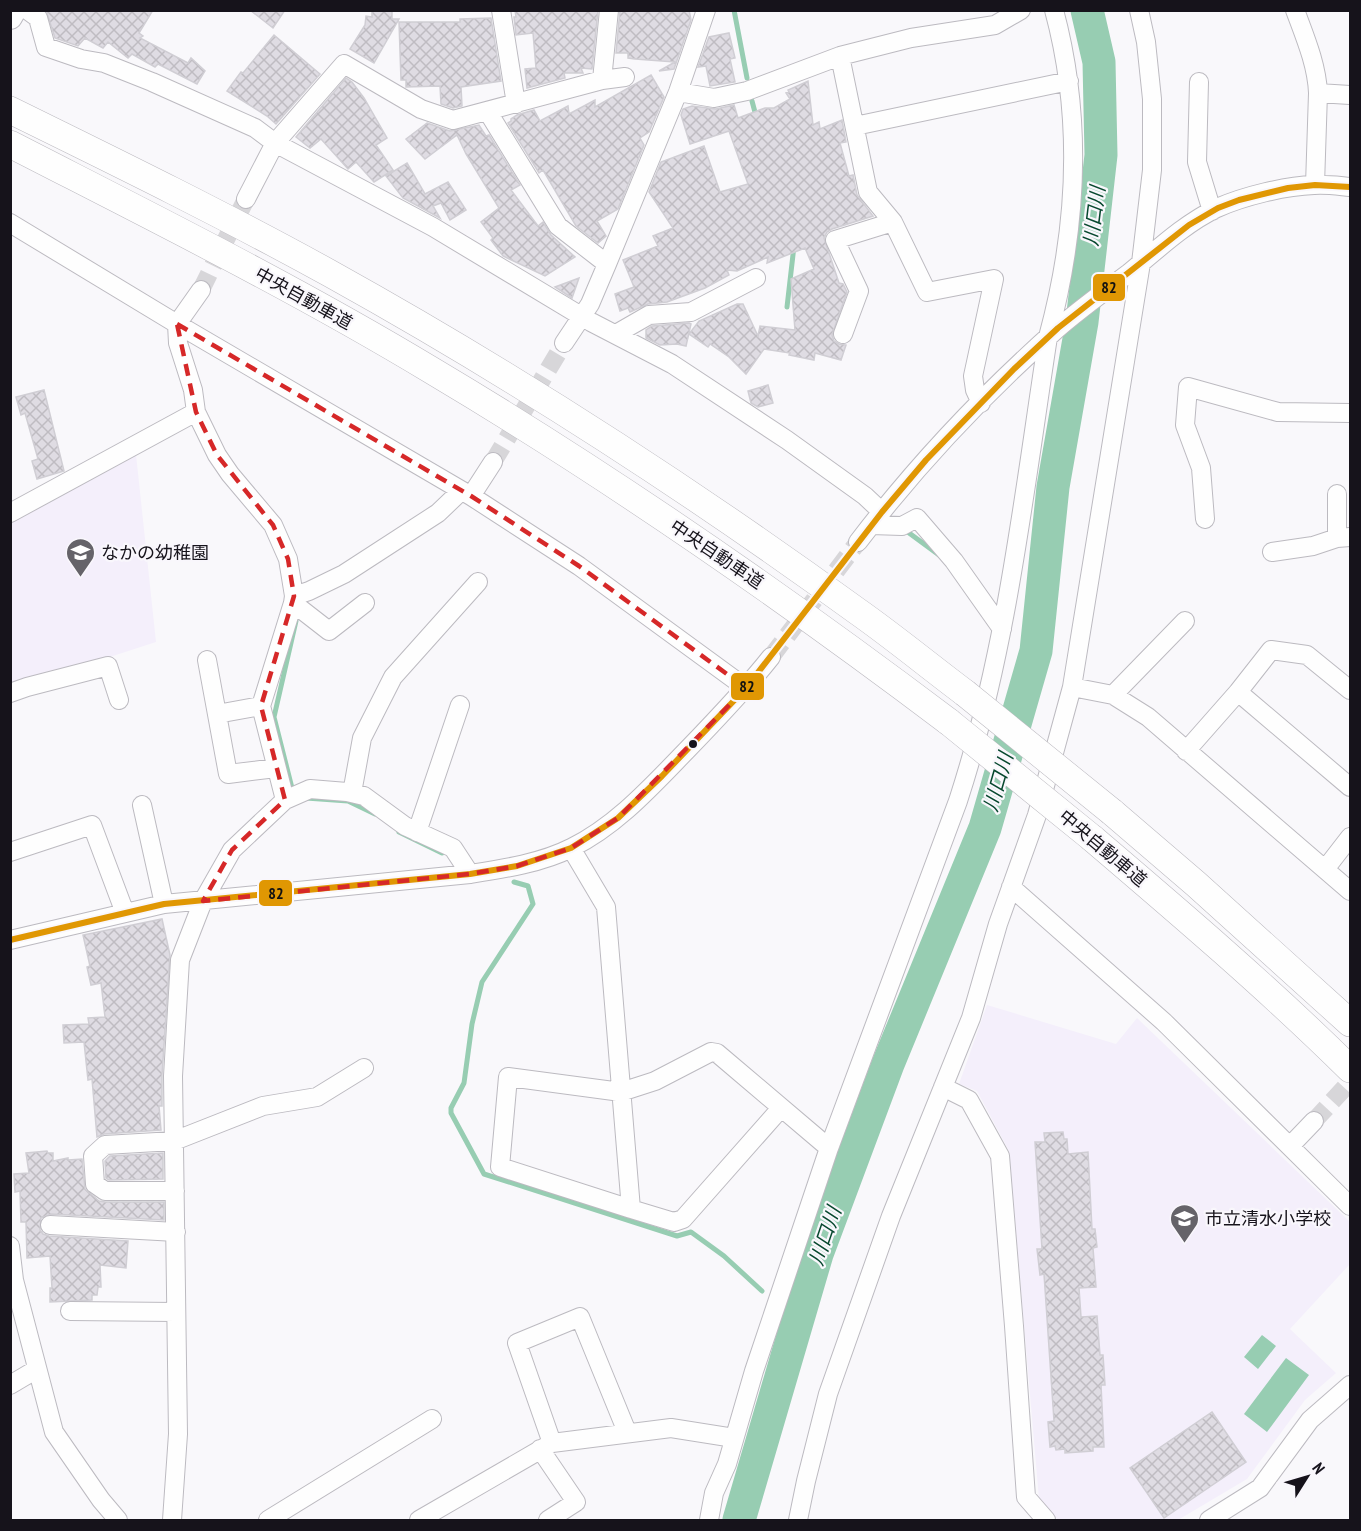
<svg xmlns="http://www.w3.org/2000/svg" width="1361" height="1531" font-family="'PT Sans Narrow','Noto Sans JP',sans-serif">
  <defs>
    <pattern id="building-cross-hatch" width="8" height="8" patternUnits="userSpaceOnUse" patternTransform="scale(1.5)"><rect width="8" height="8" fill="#dfdce3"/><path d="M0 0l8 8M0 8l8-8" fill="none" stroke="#bfbcc2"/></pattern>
  </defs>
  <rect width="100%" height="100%" fill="#f9f8fb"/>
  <path fill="#f4effb" d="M135,445L156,642L11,689V513Z
    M987,1005L1116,1044L1137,1018L1350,1222V1264L1290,1329L1336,1373L1305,1400L1247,1479L1178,1520H1058L1039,1499L1009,1151L977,1091L959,1084Z"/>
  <path fill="#97cdb2" d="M1262,1335L1276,1346L1258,1369L1244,1357Z
    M1286,1358L1309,1375L1267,1432L1244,1414Z"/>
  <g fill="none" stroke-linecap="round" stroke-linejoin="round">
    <path stroke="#97cdb2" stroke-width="5" d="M734,10L747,78
      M752,101L756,116
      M787,307L794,246
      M905,530L939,555
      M292,788L274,717L296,621
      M306,798L348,801L375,814
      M399,832L442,853
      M514,882L528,886L533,904L482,982L472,1024L464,1083L451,1108V1113L484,1174L677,1236L691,1232L724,1256L762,1291"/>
    <path stroke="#97cdb2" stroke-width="33" d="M739,1520L817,1254L888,1064L985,828L1036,651L1053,487L1082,322L1101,155L1099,62L1087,10"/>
  </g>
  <path fill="url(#building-cross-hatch)" stroke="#d0ced4" stroke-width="1.5" d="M46,10H153L139,33L143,36L140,38L188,63L191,58L205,71L197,84L158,64L155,67L132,54L128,58L108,42L103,48L85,38L78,46L55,38Z
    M250,10H285L273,28Z
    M372,10H392V19H399L374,63L350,49L365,25L366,16L372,17Z
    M515,10H598L592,69L581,68L583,73H564L565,78L527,88L525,69L536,68L533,33L516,35L514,17H516Z
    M620,10H689L691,20L674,69L659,71L675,62L635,59L628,58V53H616Z
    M491,18L501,81L461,87L462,106L453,108L441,104L440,86L406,87V80H401L399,22H460V19Z
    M729,33L735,58L730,59L735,82L710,86L706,66L698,67L709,37Z
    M274,35L320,74L276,124L267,116L227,91L241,72L243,73Z
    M651,75L664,97L649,132L640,138L644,145L618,209L597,221L606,236L598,243L576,226L543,170L539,173L508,123L511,121V119L517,115L534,110L540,121L568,106L569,114L595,100V107Z
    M346,78L352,82L364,98L387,138L376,145L393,170L374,182L356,162L348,169L321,139L310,148L296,137Z
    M808,81L813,125L819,122L820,129L842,120L846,142L840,143L849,176L853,175L857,195L873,216L832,229L827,232L824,238L839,283L843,284L847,292L832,335L834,341L839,344L846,345L841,360L815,353L814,360L789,355L790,353L764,349L746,374L729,357L710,344L708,347L689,334L699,321L737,304H743L758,336L760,326L795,330L791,279L814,269L805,248L767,263L768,257L737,271L727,270L729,275L705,288L667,302L648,304L630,312L628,308L620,311L615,294L634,287L623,260L658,246L653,236L673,228L649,192L661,162L704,146L720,192L748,184L729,131L690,144L681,115L683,109L692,106L716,109L734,105L738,118L765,108H774L790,99L786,93L789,92L788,90Z
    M427,123L450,131L479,125L486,136L489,135L520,185L511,190L538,226L543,222L551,235L575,257L545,276L503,256L491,240L493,238L481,222L499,208L466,154L457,135L425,159L406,139Z
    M407,163L425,194L448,182L466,210L450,220L441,203L433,206L440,218L403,198L386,176Z
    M579,278L572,298L555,287Z
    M689,323L691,324L686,346L677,344L660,345L646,338V330L652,326Z
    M768,385L773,403L758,407L751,403L748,391Z
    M44,390L64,471L37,479L32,461L38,459L25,413L21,415L16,397Z
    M162,919L170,955L162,1075V1106H159L161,1130L104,1134L97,1137L92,1079L88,1080L84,1042L64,1043L63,1025L89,1024L88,1018L105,1017L101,983L91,985L87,967L90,966L83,935Z
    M1063,1132L1064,1139H1067L1068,1154L1088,1152L1092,1229H1095L1097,1247L1093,1248L1096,1287L1079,1288L1081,1317L1097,1316L1100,1355H1103L1105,1385H1101L1104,1447H1093V1451L1065,1453V1449L1056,1450L1055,1446L1050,1447L1048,1422L1054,1421L1044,1274L1040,1275L1037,1249H1042L1035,1142H1045L1044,1133Z
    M47,1151L48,1153H53V1161L68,1158V1160L82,1159L85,1189L99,1201L105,1202H164V1220L51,1214L41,1218L40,1230L43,1234L49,1236L128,1241L126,1268L100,1265L101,1287H98L97,1295H92V1300L50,1302V1288H52L50,1256L27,1258L26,1222H21L20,1191L15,1192L14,1174L29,1173L26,1153Z
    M163,1153V1179L109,1180L106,1178L105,1161L110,1156Z
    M1212,1412L1246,1462L1164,1518L1130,1468Z"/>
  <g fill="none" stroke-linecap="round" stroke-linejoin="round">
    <path stroke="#d7d6d9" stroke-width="18" stroke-dasharray="18 9" stroke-linecap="butt" d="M201,290L246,199
      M493,462L564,343
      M771,657L858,542
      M1314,1121L1350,1082"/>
    <defs>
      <path id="minor" d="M27,10L38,18L46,47L81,59L104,63L152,82L255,128L275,143L433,227L591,322L672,364L787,440L865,496L882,512
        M501,10L516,104
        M609,10L602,80L625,77
        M1295,10C1305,37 1317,65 1318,93
        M840,56L868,192L893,222L927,292L994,279L973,376L975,390L981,403
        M1199,82L1197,162L1212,211
        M678,92L714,98L747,91L840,56L911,38L995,25L1021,10
        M488,112L558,226L607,264
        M855,126L1069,81
        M1315,185L1318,93L1350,95
        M246,199L275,143L344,64L421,109L453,120L602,80
        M10,223L177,324L471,496L579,566L746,688
        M616,334L649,315L691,312L756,278
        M843,334L859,291L835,240L893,222
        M564,343L590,304L607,264L678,92L706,10
        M471,496L493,462
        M10,513L196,412
        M1205,519L1201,468L1185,425L1188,387L1278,412L1350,413
        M871,525L902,526L917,518L954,561L1002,629
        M1337,538V494
        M858,542C916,466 986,392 1057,329C1080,309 1105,291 1129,273C1157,250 1184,224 1217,208C1244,196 1285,186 1314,185C1326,184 1339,186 1350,187
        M1272,552L1313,546L1337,538L1350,537
        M294,596L309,591L344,574L438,513L461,491
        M293,603L329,631L365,603
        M207,660L228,774L276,768
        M1072,687L1113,695L1148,717L1350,891
        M1238,692L1350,787
        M10,693L27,687L108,666L119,700
        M1113,695L1185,621
        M217,714L261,706
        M1186,751L1238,692L1271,650L1307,655L1350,690
        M352,793L362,738L393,677L478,582
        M285,800L310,789L347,792L364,796L405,826L453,848L470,874
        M142,805L164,904
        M417,832L460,705
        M571,848L606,907L631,1209L674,1222L683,1219L781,1108
        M10,852L92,825L125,913
        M1326,868L1350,837
        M1011,887L1164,1022L1350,1206
        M10,940L164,904L470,874C502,869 542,863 571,848C616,826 651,787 686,751C715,721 745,690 771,657
        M943,1087L969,1100L1000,1156L1014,1326L1026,1497L1046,1520
        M1291,1145L1314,1121
        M175,1191H105L95,1184L93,1156L105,1145L174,1141L263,1106L317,1097L364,1068
        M631,1209L500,1167L508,1077L621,1092L655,1081L711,1052L717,1053L829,1148
        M50,1225L176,1232
        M10,1246L14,1280L54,1432L101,1500L118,1520
        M70,1311L176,1312
        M10,1385L37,1369
        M552,1443L517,1343L580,1317L627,1432
        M540,1449L576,1502L548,1520
        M172,1520L178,1434L173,1076L180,960L203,901L232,850L285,800L261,706L293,603L294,596L288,559L273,525L230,474L217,455L196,412L193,390L178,343L177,324L201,290
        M268,1520L432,1419
        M419,1520L552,1443L671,1428L734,1438
        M709,1520L714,1493L727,1464L754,1371L829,1148L958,801C1007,651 1024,492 1048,337C1077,230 1083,118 1054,10
        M798,1520L806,1481L828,1394L891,1216L971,1018L998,924L1037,815L1072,687L1141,263L1152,170V99L1146,42L1139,10
        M1209,1520L1260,1488L1310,1420L1350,1385"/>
      <path id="major" d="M10,17L14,10"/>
      <path id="highway" d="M10,110C118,163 226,216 331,274C513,375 689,489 857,611C894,637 929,666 965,693
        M10,144C152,217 295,288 431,370C611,477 782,596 949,722
        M1112,812L1196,884L1350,1023
        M1092,838C1180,913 1268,988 1350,1069"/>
    </defs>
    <use href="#minor" stroke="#bcbac0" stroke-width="20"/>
    <use href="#major" stroke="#bcbac0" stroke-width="26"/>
    <use href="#highway" stroke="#bcbac0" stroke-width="28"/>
    <use href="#minor" stroke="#fefefe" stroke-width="18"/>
    <use href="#major" stroke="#fefefe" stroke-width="24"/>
    <use href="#highway" stroke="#fefefe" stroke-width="27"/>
    <defs>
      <path id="highway-bridge" d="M965,693L1112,812
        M949,722L1092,838"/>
    </defs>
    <use href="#highway-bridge" stroke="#bcbac0" stroke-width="28" stroke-linecap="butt"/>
    <use href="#highway-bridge" stroke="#fefefe" stroke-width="27"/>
    <defs>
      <path id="bus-1" d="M10,940L164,904L470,874L517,866L571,848L618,818L662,776L746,688L882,512L926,460L1014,369L1058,328L1189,225L1218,208L1239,200L1288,188L1315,185L1350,187"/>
    </defs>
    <use href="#bus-1" stroke="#f9f7fc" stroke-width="10"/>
    <use href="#bus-1" stroke="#e09703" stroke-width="6"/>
  </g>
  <path fill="none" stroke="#d62828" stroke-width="4.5" stroke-dasharray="12 8" stroke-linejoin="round" d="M177,324L471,496L579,566L746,688L618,818L571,848L517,866L470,874L203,901L232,850L285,800L261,706L294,596L288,559L273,525L217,455L196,412Z"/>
  <defs>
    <symbol id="school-pin" viewBox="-11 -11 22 30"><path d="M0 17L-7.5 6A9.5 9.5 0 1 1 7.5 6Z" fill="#656369" stroke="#f9f7fc"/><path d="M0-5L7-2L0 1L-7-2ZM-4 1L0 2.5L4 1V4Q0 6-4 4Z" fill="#fff"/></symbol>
  </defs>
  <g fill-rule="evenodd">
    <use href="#school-pin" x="64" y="536" width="33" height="45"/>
    <use href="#school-pin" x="1168" y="1202" width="33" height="45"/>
  </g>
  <circle fill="#16131b" stroke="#f9f7fc" stroke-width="2" cx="693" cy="744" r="5"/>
  <g text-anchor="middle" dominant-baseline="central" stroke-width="4.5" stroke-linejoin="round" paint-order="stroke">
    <g font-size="18" fill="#16131b" stroke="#f9f7fc">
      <text transform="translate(304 298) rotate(29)">中央自動車道</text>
      <text transform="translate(717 554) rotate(34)">中央自動車道</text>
      <text transform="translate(1103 848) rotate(40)">中央自動車道</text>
    </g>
    <g font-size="18" fill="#16131b" stroke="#f9f7fc" text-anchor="start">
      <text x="101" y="552">なかの幼稚園</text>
      <text x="1205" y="1218">市立清水小学校</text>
    </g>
    <g font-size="20" font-style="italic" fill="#07482e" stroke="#f9f7fc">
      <text transform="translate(1094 216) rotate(-83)">川口川</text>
      <text transform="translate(998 782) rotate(-74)">川口川</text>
      <text transform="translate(825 1236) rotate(-71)">川口川</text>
    </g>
  </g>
  <g stroke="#f9f7fc" stroke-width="2">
    <rect x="1092" y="273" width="34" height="29" rx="6" fill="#e09703"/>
    <rect x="730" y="672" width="35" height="29" rx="6" fill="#e09703"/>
    <rect x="258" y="879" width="35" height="28" rx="6" fill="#e09703"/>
  </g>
  <g font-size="16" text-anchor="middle" font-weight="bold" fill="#111">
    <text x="1109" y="293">82</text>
    <text x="747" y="692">82</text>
    <text x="276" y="899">82</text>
  </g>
  <rect width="1361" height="1531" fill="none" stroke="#16131b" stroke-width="24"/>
  <g transform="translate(1307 1477) rotate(53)" stroke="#f9f7fc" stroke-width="4.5" paint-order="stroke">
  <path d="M0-4.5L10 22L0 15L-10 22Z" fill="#16131b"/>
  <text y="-9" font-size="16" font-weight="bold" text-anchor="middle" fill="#16131b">N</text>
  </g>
</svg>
